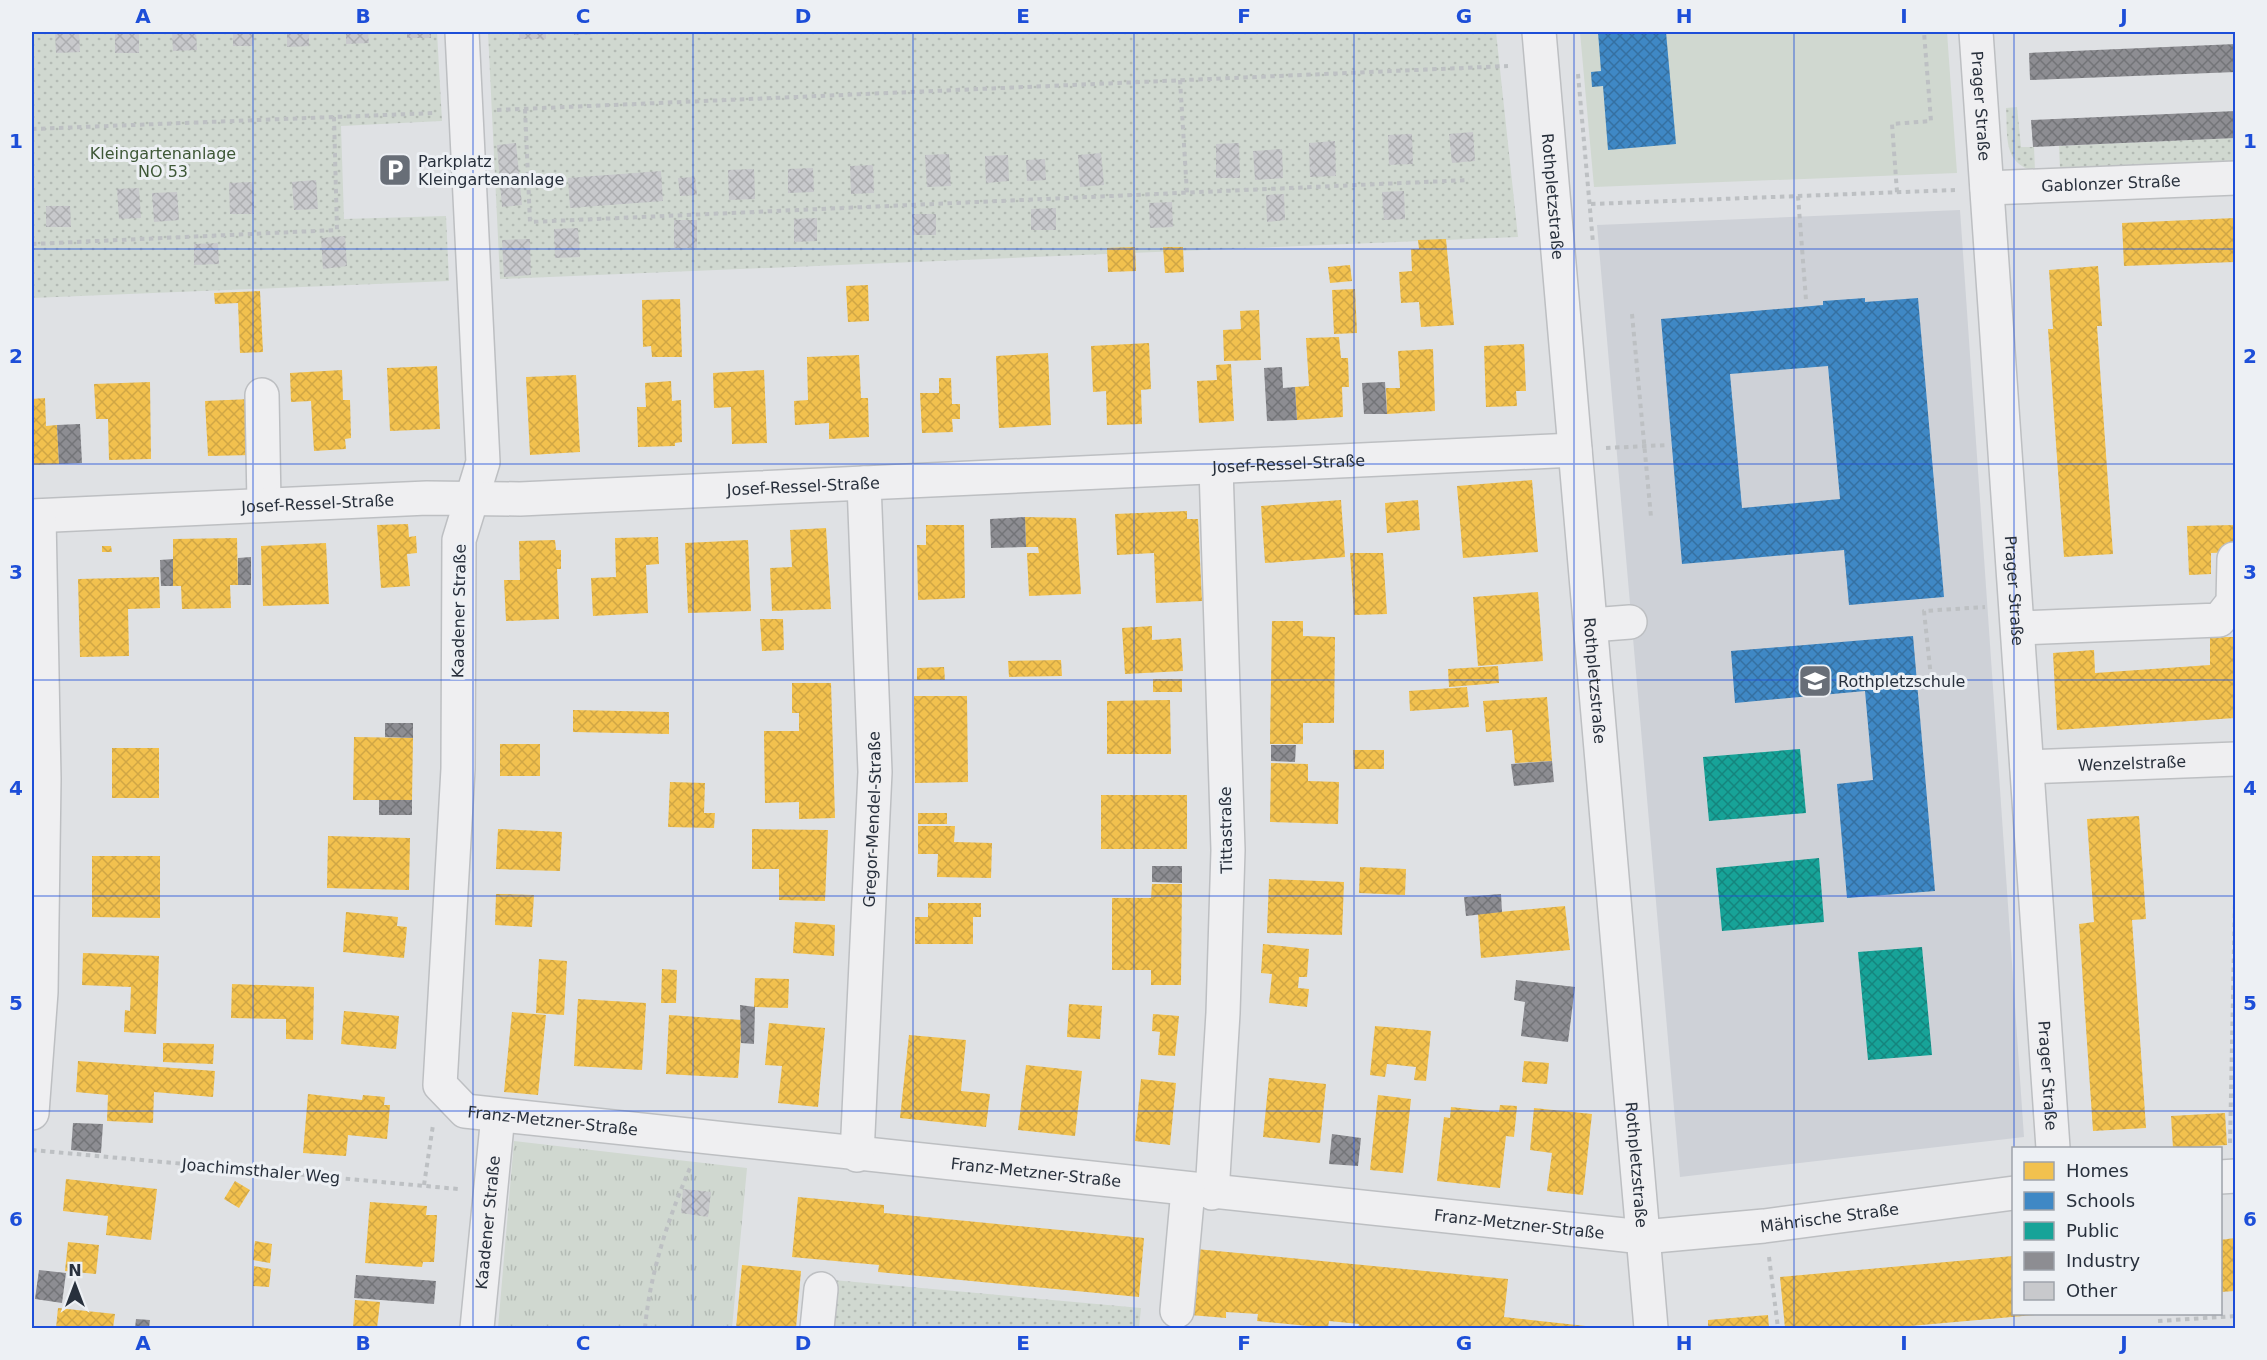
<svg xmlns="http://www.w3.org/2000/svg" width="2267" height="1360" font-family="'DejaVu Sans',sans-serif">
  <defs>
    <pattern id="grass-dots" width="8" height="8" patternUnits="userSpaceOnUse" patternTransform="scale(1.5)"><rect width="8" height="8" fill="#d0d8d0"/><path d="M2 2h.1M6 6h.1" fill="none" stroke="#b3bab4" stroke-width="1.8" stroke-linecap="round"/></pattern>
    <pattern id="park-tufts" width="24" height="20" patternUnits="userSpaceOnUse" patternTransform="scale(1.5)"><rect width="24" height="20" fill="#d0d8d0"/><path d="M3 7l-1-3M5 7V3M7 7l1-3M15 17l-1-3M17 17v-4M19 17l1-3" fill="none" stroke="#b3bab4"/></pattern>
    <pattern id="homes-cross-hatch" width="8" height="8" patternUnits="userSpaceOnUse" patternTransform="scale(1.5)"><rect width="8" height="8" fill="#f2c14e"/><path d="M0 0l8 8M0 8l8-8" fill="none" stroke="#d0a645"/></pattern>
    <pattern id="schools-cross-hatch" width="8" height="8" patternUnits="userSpaceOnUse" patternTransform="scale(1.5)"><rect width="8" height="8" fill="#3f88c5"/><path d="M0 0l8 8M0 8l8-8" fill="none" stroke="#3570a1"/></pattern>
    <pattern id="public-cross-hatch" width="8" height="8" patternUnits="userSpaceOnUse" patternTransform="scale(1.5)"><rect width="8" height="8" fill="#17a398"/><path d="M0 0l8 8M0 8l8-8" fill="none" stroke="#15857d"/></pattern>
    <pattern id="industry-cross-hatch" width="8" height="8" patternUnits="userSpaceOnUse" patternTransform="scale(1.5)"><rect width="8" height="8" fill="#8d8d92"/><path d="M0 0l8 8M0 8l8-8" fill="none" stroke="#737478"/></pattern>
    <pattern id="building-cross-hatch" width="8" height="8" patternUnits="userSpaceOnUse" patternTransform="scale(1.5)"><rect width="8" height="8" fill="#c8c9cc"/><path d="M0 0l8 8M0 8l8-8" fill="none" stroke="#acadb0"/></pattern>
  </defs>
  <rect width="100%" height="100%" fill="#dfe1e4"/>
  <path fill="#ced1d7" d="M1960,210L2024,1137L1680,1177L1597,225Z"/>
  <path fill="url(#grass-dots)" d="M32,32H437L442,121L341,126L344,219L446,216L449,281L32,298Z
    M488,32H1496L1518,237L500,279Z
    M2017,107L2021,147H2034L2035,171C2002,164 2008,135 2006,108Z
    M2235,138V162L2060,169L2059,146Z
    M833,1280L1141,1308L1139,1328H829Z"/>
  <path fill="url(#park-tufts)" d="M514,1141L747,1168L732,1328H498Z"/>
  <path fill="#d0d8d0" d="M1580,32H1947L1957,173L1594,187Z"/>
  <path fill="url(#homes-cross-hatch)" d="M2235,218V262L2124,266L2122,223Z
    M1446,239L1454,325L1421,327L1419,302L1401,303L1399,272L1412,271L1411,249H1419L1418,240Z
    M1135,247L1136,271L1108,272L1107,248Z
    M1163,247H1183L1184,272L1165,273Z
    M1350,265L1352,281L1330,283L1328,267Z
    M2098,266L2102,326H2097L2113,554L2064,557L2048,329H2053L2049,270Z
    M868,285L869,321L848,322L846,286Z
    M1355,289L1357,333L1334,334L1332,290Z
    M260,291L263,352L240,353L238,303L215,304L214,293Z
    M680,299L682,357H652L651,346L643,347L642,300Z
    M1259,310L1261,360L1224,361L1223,330L1241,329L1240,311Z
    M1339,337L1341,358H1348L1349,387H1342L1343,417L1297,420L1295,387L1309,386L1306,338Z
    M1149,343L1151,389L1141,390L1142,424L1107,425L1106,391L1093,392L1091,346Z
    M1524,344L1526,391H1516L1517,406L1486,407L1484,346Z
    M1433,349L1435,411L1387,414L1386,388H1400L1398,351Z
    M1048,353L1051,425L999,428L996,356Z
    M859,355L861,398H868L869,437L829,439V423L795,425L794,401L808,400L807,357Z
    M1231,364L1234,421L1199,423L1197,381L1217,380L1216,365Z
    M437,366L440,429L390,431L387,368Z
    M342,370L343,400H350L351,438L345,439L346,449L314,451L311,401L291,402L290,373Z
    M764,370L767,443L732,444L731,407L714,408L713,373Z
    M576,375L580,452L530,455L526,377Z
    M939,378H951L952,404H960V419H952L953,432L922,433L920,393H939Z
    M671,381L672,401L681,400L682,442L675,443V446L638,447L637,407H646L645,383Z
    M150,382L151,459L109,460L108,419H96L94,384Z
    M45,398L46,426L57,425L59,464L32,465V399Z
    M251,399L253,455L208,456L205,401Z
    M1532,480L1538,552L1463,558L1457,486Z
    M1341,500L1345,557L1265,563L1261,506Z
    M1418,500L1420,530L1387,533L1385,503Z
    M1187,511V519H1198L1202,601L1156,603L1154,553L1117,555L1115,514Z
    M1025,517L1076,518L1081,594L1029,596L1027,553H1039L1038,547H1026Z
    M408,524L409,537L416,536L417,553L407,554L410,586L381,588L377,525Z
    M926,525H964L965,598L918,600L917,545H926Z
    M2235,525V552L2211,553V574L2189,575L2187,526Z
    M826,528L831,609L772,611L770,568L792,567L790,530Z
    M658,537L659,564L646,565L648,613L593,616L591,578L616,577L615,538Z
    M237,538L238,585H230L231,608L182,609L181,586H173V539Z
    M555,540L556,550H561V569H557L559,619L506,621L504,580H520L519,541Z
    M748,540L751,611L688,613L685,543Z
    M326,543L329,604L263,606L261,546Z
    M102,546H111L112,552H102Z
    M1350,553H1383L1387,614L1354,615Z
    M159,577L160,608L128,609L129,656L80,657L78,579Z
    M1538,592L1543,661L1478,666L1473,597Z
    M760,619H783L784,650L762,651Z
    M1272,621H1303V636L1335,637L1334,723H1303V744H1270Z
    M1152,626V640L1181,638L1183,671L1125,674L1122,628Z
    M2210,637H2235V718L2057,730L2053,653L2094,650L2095,673L2210,665Z
    M1061,660L1062,676L1009,677L1008,661Z
    M1498,666L1499,683L1449,687L1448,669Z
    M944,667L945,680H917V668Z
    M1153,679H1182V692H1153Z
    M792,683H831L835,818L799,819V802L765,803L764,731H799V713H792Z
    M1467,687L1469,707L1410,711L1409,691Z
    M914,696H967L968,782L915,783Z
    M1547,697L1552,761L1515,763L1512,730L1486,732L1483,701Z
    M1170,700L1171,754H1107V701Z
    M573,710L669,712V734L573,732Z
    M354,737L413,738L412,800H353Z
    M500,744H540V776H500Z
    M112,748H159V798H112Z
    M1353,750H1384V769H1354Z
    M1271,763L1308,764V781L1339,782L1338,824L1270,822Z
    M670,782L705,783L704,813H715L714,828L668,827Z
    M1101,795H1187V849H1101Z
    M918,813H947V824H918Z
    M2139,816L2146,919L2132,920L2146,1128L2093,1131L2079,924L2094,922L2087,819Z
    M918,826H955L954,842L992,843L991,878L937,877L938,854H918Z
    M498,829L562,832L560,871L496,869Z
    M752,829L828,830L825,901L779,900V869H752Z
    M328,836L410,838L409,890L327,888Z
    M92,856H160V918L92,917Z
    M1360,867L1406,869L1405,895L1359,893Z
    M1269,879L1344,882L1342,935L1267,933Z
    M1152,884H1182L1181,985H1151V970H1112V898H1151Z
    M496,894L534,895L532,927L495,925Z
    M928,903H981V917H973V944H915V917H928Z
    M1565,906L1570,950L1481,958L1478,914Z
    M346,912L398,917L397,926L407,927L404,958L343,952Z
    M795,922L835,925L834,956L793,953Z
    M1263,944L1309,949L1307,977H1299L1298,988L1309,989L1307,1007L1269,1003L1272,974L1261,973Z
    M83,953L159,956L156,1034L124,1032L125,1010L130,1011L131,987L82,985Z
    M539,959L567,961L564,1015L536,1013Z
    M662,969L677,970L676,1003H661Z
    M755,978L789,979L788,1008L754,1007Z
    M232,984L314,987L313,1040L286,1039V1019L231,1018Z
    M578,999L646,1003L642,1070L574,1066Z
    M1069,1004L1102,1006L1100,1039L1067,1037Z
    M344,1011L399,1016L396,1049L341,1044Z
    M512,1012L546,1015L538,1095L504,1092Z
    M1153,1014L1179,1016L1175,1056L1158,1055L1160,1032L1152,1031Z
    M669,1015L742,1020L738,1078L666,1074Z
    M769,1023L825,1028L818,1107L778,1103L782,1066L765,1065Z
    M1375,1026L1431,1031L1426,1081L1414,1080L1416,1067L1387,1064L1385,1077L1370,1075Z
    M909,1035L966,1040L961,1091L990,1094L986,1127L900,1118Z
    M163,1043L214,1044L213,1064L163,1062Z
    M78,1061L215,1071L213,1097L154,1092L153,1123L107,1121L108,1095L76,1092Z
    M1524,1061L1549,1063L1547,1084L1522,1082Z
    M1026,1065L1082,1071L1075,1136L1018,1130Z
    M1269,1078L1326,1084L1320,1143L1263,1137Z
    M1141,1079L1176,1083L1170,1145L1135,1141Z
    M308,1094L362,1100L363,1095L385,1097L384,1105H390L387,1139L348,1135L346,1156L303,1153Z
    M1378,1095L1411,1099L1403,1173L1370,1170Z
    M1500,1105L1517,1106L1514,1137L1506,1136L1500,1188L1437,1181L1444,1117L1450,1118L1451,1107L1499,1112Z
    M1534,1108L1592,1114L1583,1195L1547,1191L1552,1153L1530,1150Z
    M2225,1113L2227,1145L2173,1148L2171,1116Z
    M66,1179L157,1189L151,1240L106,1235L108,1216L63,1211Z
    M235,1181L250,1190L239,1208L224,1199Z
    M798,1197L884,1205V1213L1144,1238L1139,1297L878,1272L879,1265L792,1257Z
    M370,1202L427,1206L426,1215H437L434,1262H423L422,1267L365,1263Z
    M2235,1238V1291L2220,1292V1240Z
    M255,1241L272,1244L270,1263L253,1260Z
    M68,1242L99,1245L96,1274L65,1271Z
    M1196,1249L1508,1279L1504,1317L1604,1328H1358L1359,1324L1329,1321L1328,1328L1257,1321L1258,1314L1226,1312V1318L1190,1315Z
    M2013,1256V1314L2035,1315L1888,1328H1785L1780,1277Z
    M742,1265L801,1271L796,1328H736Z
    M254,1266L271,1269L269,1287L253,1286Z
    M355,1300L380,1302L377,1328H353Z
    M58,1308L115,1314L113,1328H56Z
    M1768,1315L1769,1328H1708V1320Z"/>
  <path fill="url(#schools-cross-hatch)" fill-rule="evenodd" d="M1598,32H1666L1676,144L1608,150L1603,86L1592,87L1591,72L1601,71Z
    M1865,298V302L1918,298L1944,597L1849,605L1844,550L1682,564L1661,319L1823,305V301ZM1828,366L1840,499L1742,508L1730,374Z
    M1913,636L1935,891L1847,898L1837,784L1873,780L1865,691L1735,703L1731,651Z"/>
  <path fill="url(#public-cross-hatch)" d="M1800,749L1806,813L1709,821L1703,757Z
    M1819,858L1824,922L1722,931L1716,868Z
    M1922,947L1932,1055L1868,1060L1858,952Z"/>
  <path fill="url(#industry-cross-hatch)" d="M2236,44V72L2030,80L2029,53Z
    M2236,111V138L2033,147L2031,120Z
    M1282,367L1283,388L1295,387L1297,420L1267,421L1264,368Z
    M1385,382L1387,414H1364L1362,383Z
    M80,424L82,463L59,464L57,425Z
    M1025,517L1026,547L991,548L990,519Z
    M251,557V585H238V558Z
    M173,559V586H161L160,560Z
    M385,723H413V738L385,737Z
    M1271,745H1296L1295,762L1271,761Z
    M1552,761L1554,782L1514,786L1511,764Z
    M379,800H412V815H379Z
    M1152,866H1182V883L1152,882Z
    M1501,894L1502,912L1466,916L1464,897Z
    M1516,980L1575,987L1568,1042L1521,1036L1525,1002L1514,1000Z
    M740,1005L755,1007L754,1044L741,1043Z
    M73,1123L103,1124L101,1153L71,1150Z
    M1332,1134L1361,1138L1358,1166L1329,1164Z
    M39,1270L66,1273L62,1303L35,1299Z
    M356,1275L436,1281L434,1304L354,1298Z
    M136,1319L150,1320L149,1328H135Z"/>
  <path fill="url(#building-cross-hatch)" d="M55,32H79L80,52L56,53Z
    M115,32H139V53H115Z
    M172,32H196L197,50L173,51Z
    M233,32H253V46H233Z
    M287,32H309V46L287,47Z
    M346,32H368L369,43L346,44Z
    M407,32H431V38H407Z
    M519,32H546V39H519Z
    M574,32H597V34L574,35Z
    M1473,132L1475,161L1452,163L1449,134Z
    M1412,134L1413,164L1389,165L1388,135Z
    M1335,141L1336,176L1310,177L1309,143Z
    M516,143L522,205L502,207L497,145Z
    M1239,143L1240,178H1216V144Z
    M1282,149L1283,178L1255,180L1253,151Z
    M1101,153L1104,185L1080,187L1078,155Z
    M949,154L951,186L927,187L925,155Z
    M1008,155L1009,181L986,183L985,156Z
    M1045,159L1046,180L1027,181L1026,160Z
    M873,165L874,193L851,194L850,166Z
    M813,168L814,192L788,193V169Z
    M754,169L755,199L729,200L728,170Z
    M661,171L663,201L570,208L568,178Z
    M695,177L697,195L680,196L678,178Z
    M316,180L318,209L294,210L292,182Z
    M253,182L254,214H230L229,183Z
    M139,188L141,218L119,219L117,189Z
    M1404,191L1405,219L1384,220L1382,192Z
    M177,192L179,220L154,222L152,193Z
    M1284,194L1285,220L1267,222L1266,195Z
    M1172,202L1173,227L1150,228L1149,203Z
    M46,206H70L71,227H46Z
    M1056,208V230H1031V209Z
    M912,214H936V235H913Z
    M817,218V241L794,242V219Z
    M674,220H697V248H674Z
    M578,228L580,257L555,258L554,229Z
    M345,236L347,266L323,269L321,238Z
    M530,239L531,275L504,277L502,240Z
    M218,243L219,264L194,265V244Z
    M683,1189L711,1192L708,1217L681,1213Z"/>
  <g fill="none" stroke-linecap="round" stroke-linejoin="round">
    <defs>
      <g id="minor">
        <path id="s1" d="M462,32L483,462L459,540L458,769L440,1085L465,1111L1643,1237L1764,1226L2014,1193"/>
        <path id="s2" d="M1539,32L1651,1328"/>
        <path id="s3" d="M1976,32L2053,1148"/>
        <path id="s4" d="M1987,188L2236,178"/>
        <path d="M262,395L264,504"/>
        <path id="s5" d="M32,516L427,498L520,499L1575,450"/>
        <path d="M1591,625L1630,622"/>
        <path d="M2018,628L2219,620L2233,602L2234,559"/>
        <path id="s6" d="M2027,767L2236,759"/>
        <path d="M32,1113L41,992L44,779L39,516"/>
        <path id="s7" d="M857,1155L875,772L864,483"/>
        <path d="M2220,1177L2236,1176"/>
        <path d="M1212,1193L1223,1013L1228,850L1216,467"/>
        <path d="M1177,1311L1188,1190"/>
        <path id="s8" d="M477,1328L498,1115"/>
        <path d="M817,1328L821,1289"/>
      </g>
    </defs>
    <use href="#minor" stroke="#bdbfc2" stroke-width="36"/>
    <path stroke="#bdc0c3" stroke-width="4" stroke-dasharray="4.5 4.5" stroke-linecap="butt" d="M1578,74L1593,243
      M1180,80L1187,193
      M525,109L530,222L1469,180
      M497,110L1508,66
      M32,129L435,113
      M1897,192L1892,124L1931,121L1924,32
      M1798,196L1806,300
      M1591,204L1955,190
      M32,244L337,230L334,117
      M1632,314L1651,517
      M1606,448L1668,445
      M1932,687L1924,611L1985,607
      M2230,1143L2236,850
      M32,1150L458,1189
      M424,1185L433,1125
      M1769,1257L1778,1328
      M2158,1321L2236,1316
      M645,1328C650,1273 668,1219 690,1168"/>
    <use href="#minor" stroke="#efeff1" stroke-width="33"/>
  </g>
  <path fill="none" stroke="#1d4ed8" stroke-width="1.5" stroke-opacity="0.55" d="M253,32V1328M473,32V1328M693,32V1328M913,32V1328M1134,32V1328M1354,32V1328M1574,32V1328M1794,32V1328M2014,32V1148M32,249H2236M32,464H2236M32,680H2236M32,896H2236M32,1111H2236M2014,1314V1328"/>
  <defs>
    <symbol id="parking-square" viewBox="-11 -11 22 22"><rect x="-9" y="-9" width="18" height="18" rx="4" fill="#686e77" stroke="#edf0f4"/><path d="M-3.5-5.5H1a3.5 3.5 0 0 1 0 7H-1V5.5H-3.5ZM-1-3.4V-.6H.8a1.4 1.4 0 0 0 0-2.8Z" fill="#fff"/></symbol>
    <symbol id="school-square" viewBox="-11 -11 22 22"><rect x="-9" y="-9" width="18" height="18" rx="4" fill="#686e77" stroke="#edf0f4"/><path d="M0-5L7-2L0 1L-7-2ZM-4 1L0 2.5L4 1V4Q0 6-4 4Z" fill="#fff"/></symbol>
  </defs>
  <g fill-rule="evenodd">
    <use href="#parking-square" x="376" y="151" width="38" height="38"/>
    <use href="#school-square" x="1796" y="662" width="38" height="38"/>
  </g>
  <g text-anchor="middle" dominant-baseline="central" stroke-width="6" stroke-linejoin="round" paint-order="stroke">
    <g font-size="16" fill="#28303c" stroke="#edf0f4">
      <text stroke="none"><textPath href="#s3" startOffset="74">Prager Straße</textPath></text>
      <text stroke="none"><textPath href="#s4" startOffset="124">Gablonzer Straße</textPath></text>
      <text stroke="none"><textPath href="#s2" startOffset="165">Rothpletzstraße</textPath></text>
      <text stroke="none"><textPath href="#s5" startOffset="1258">Josef-Ressel-Straße</textPath></text>
      <text stroke="none"><textPath href="#s5" startOffset="772">Josef-Ressel-Straße</textPath></text>
      <text stroke="none"><textPath href="#s5" startOffset="286">Josef-Ressel-Straße</textPath></text>
      <text stroke="none"><textPath href="#s3" startOffset="560">Prager Straße</textPath></text>
      <text transform="translate(459 611) rotate(-89)">Kaadener Straße</text>
      <text stroke="none"><textPath href="#s2" startOffset="651">Rothpletzstraße</textPath></text>
      <text stroke="none"><textPath href="#s6" startOffset="105">Wenzelstraße</textPath></text>
      <text stroke="none"><textPath href="#s7" startOffset="336">Gregor-Mendel-Straße</textPath></text>
      <text transform="translate(1226 830) rotate(-91)">Tittastraße</text>
      <text stroke="none"><textPath href="#s3" startOffset="1046">Prager Straße</textPath></text>
      <text stroke="none"><textPath href="#s1" startOffset="1182">Franz-Metzner-Straße</textPath></text>
      <text stroke="none"><textPath href="#s2" startOffset="1137">Rothpletzstraße</textPath></text>
      <text transform="translate(261 1171) rotate(5)">Joachimsthaler Weg</text>
      <text stroke="none"><textPath href="#s1" startOffset="1668">Franz-Metzner-Straße</textPath></text>
      <text stroke="none"><textPath href="#s1" startOffset="2466">Mährische Straße</textPath></text>
      <text stroke="none"><textPath href="#s8" startOffset="106">Kaadener Straße</textPath></text>
      <text stroke="none"><textPath href="#s1" startOffset="2154">Franz-Metzner-Straße</textPath></text>
    </g>
    <g font-size="16" fill="#3d5736" stroke="#edf0f4">
      <text x="163" y="153">Kleingartenanlage<tspan x="163" dy="18">NO 53</tspan></text>
    </g>
    <g font-size="16" fill="#28303c" stroke="#edf0f4" text-anchor="start">
      <text x="418" y="161">Parkplatz<tspan x="418" dy="18">Kleingartenanlage</tspan></text>
      <text x="1838" y="681">Rothpletzschule</text>
    </g>
  </g>
  <rect width="2267" height="1360" fill="none" stroke="#edf0f4" stroke-width="66"/>
  <rect x="2012" y="1147" width="210" height="168" fill="#edf0f4" stroke="#9ea3aa" stroke-width="1.5"/>
  <rect x="2024" y="1162" width="30" height="18" fill="#f2c14e" stroke="#9ea3aa" stroke-width="1.5"/>
  <text x="2066" y="1177" font-size="18" fill="#28303c">Homes</text>
  <rect x="2024" y="1192" width="30" height="18" fill="#3f88c5" stroke="#9ea3aa" stroke-width="1.5"/>
  <text x="2066" y="1207" font-size="18" fill="#28303c">Schools</text>
  <rect x="2024" y="1222" width="30" height="18" fill="#17a398" stroke="#9ea3aa" stroke-width="1.5"/>
  <text x="2066" y="1237" font-size="18" fill="#28303c">Public</text>
  <rect x="2024" y="1252" width="30" height="18" fill="#8d8d92" stroke="#9ea3aa" stroke-width="1.5"/>
  <text x="2066" y="1267" font-size="18" fill="#28303c">Industry</text>
  <rect x="2024" y="1282" width="30" height="18" fill="#c8c9cc" stroke="#9ea3aa" stroke-width="1.5"/>
  <text x="2066" y="1297" font-size="18" fill="#28303c">Other</text>
  <g transform="translate(75 1285)" stroke="#edf0f4" stroke-width="4.5" paint-order="stroke">
  <path d="M0-4.5L10 22L0 15L-10 22Z" fill="#28303c"/>
  <text y="-9" font-size="16" font-weight="bold" text-anchor="middle" fill="#28303c">N</text>
  </g>
  <rect x="33" y="33" width="2201" height="1294" fill="none" stroke="#1d4ed8" stroke-width="2"/>
  <g font-size="20" text-anchor="middle" font-weight="bold" fill="#1d4ed8">
    <text x="143" y="23">A</text>
    <text x="363" y="23">B</text>
    <text x="583" y="23">C</text>
    <text x="803" y="23">D</text>
    <text x="1023" y="23">E</text>
    <text x="1244" y="23">F</text>
    <text x="1464" y="23">G</text>
    <text x="1684" y="23">H</text>
    <text x="1904" y="23">I</text>
    <text x="2124" y="23">J</text>
    <text x="16" y="148">1</text>
    <text x="2250" y="148">1</text>
    <text x="16" y="363">2</text>
    <text x="2250" y="363">2</text>
    <text x="16" y="579">3</text>
    <text x="2250" y="579">3</text>
    <text x="16" y="795">4</text>
    <text x="2250" y="795">4</text>
    <text x="16" y="1010">5</text>
    <text x="2250" y="1010">5</text>
    <text x="16" y="1226">6</text>
    <text x="2250" y="1226">6</text>
    <text x="143" y="1350">A</text>
    <text x="363" y="1350">B</text>
    <text x="583" y="1350">C</text>
    <text x="803" y="1350">D</text>
    <text x="1023" y="1350">E</text>
    <text x="1244" y="1350">F</text>
    <text x="1464" y="1350">G</text>
    <text x="1684" y="1350">H</text>
    <text x="1904" y="1350">I</text>
    <text x="2124" y="1350">J</text>
  </g>
</svg>
